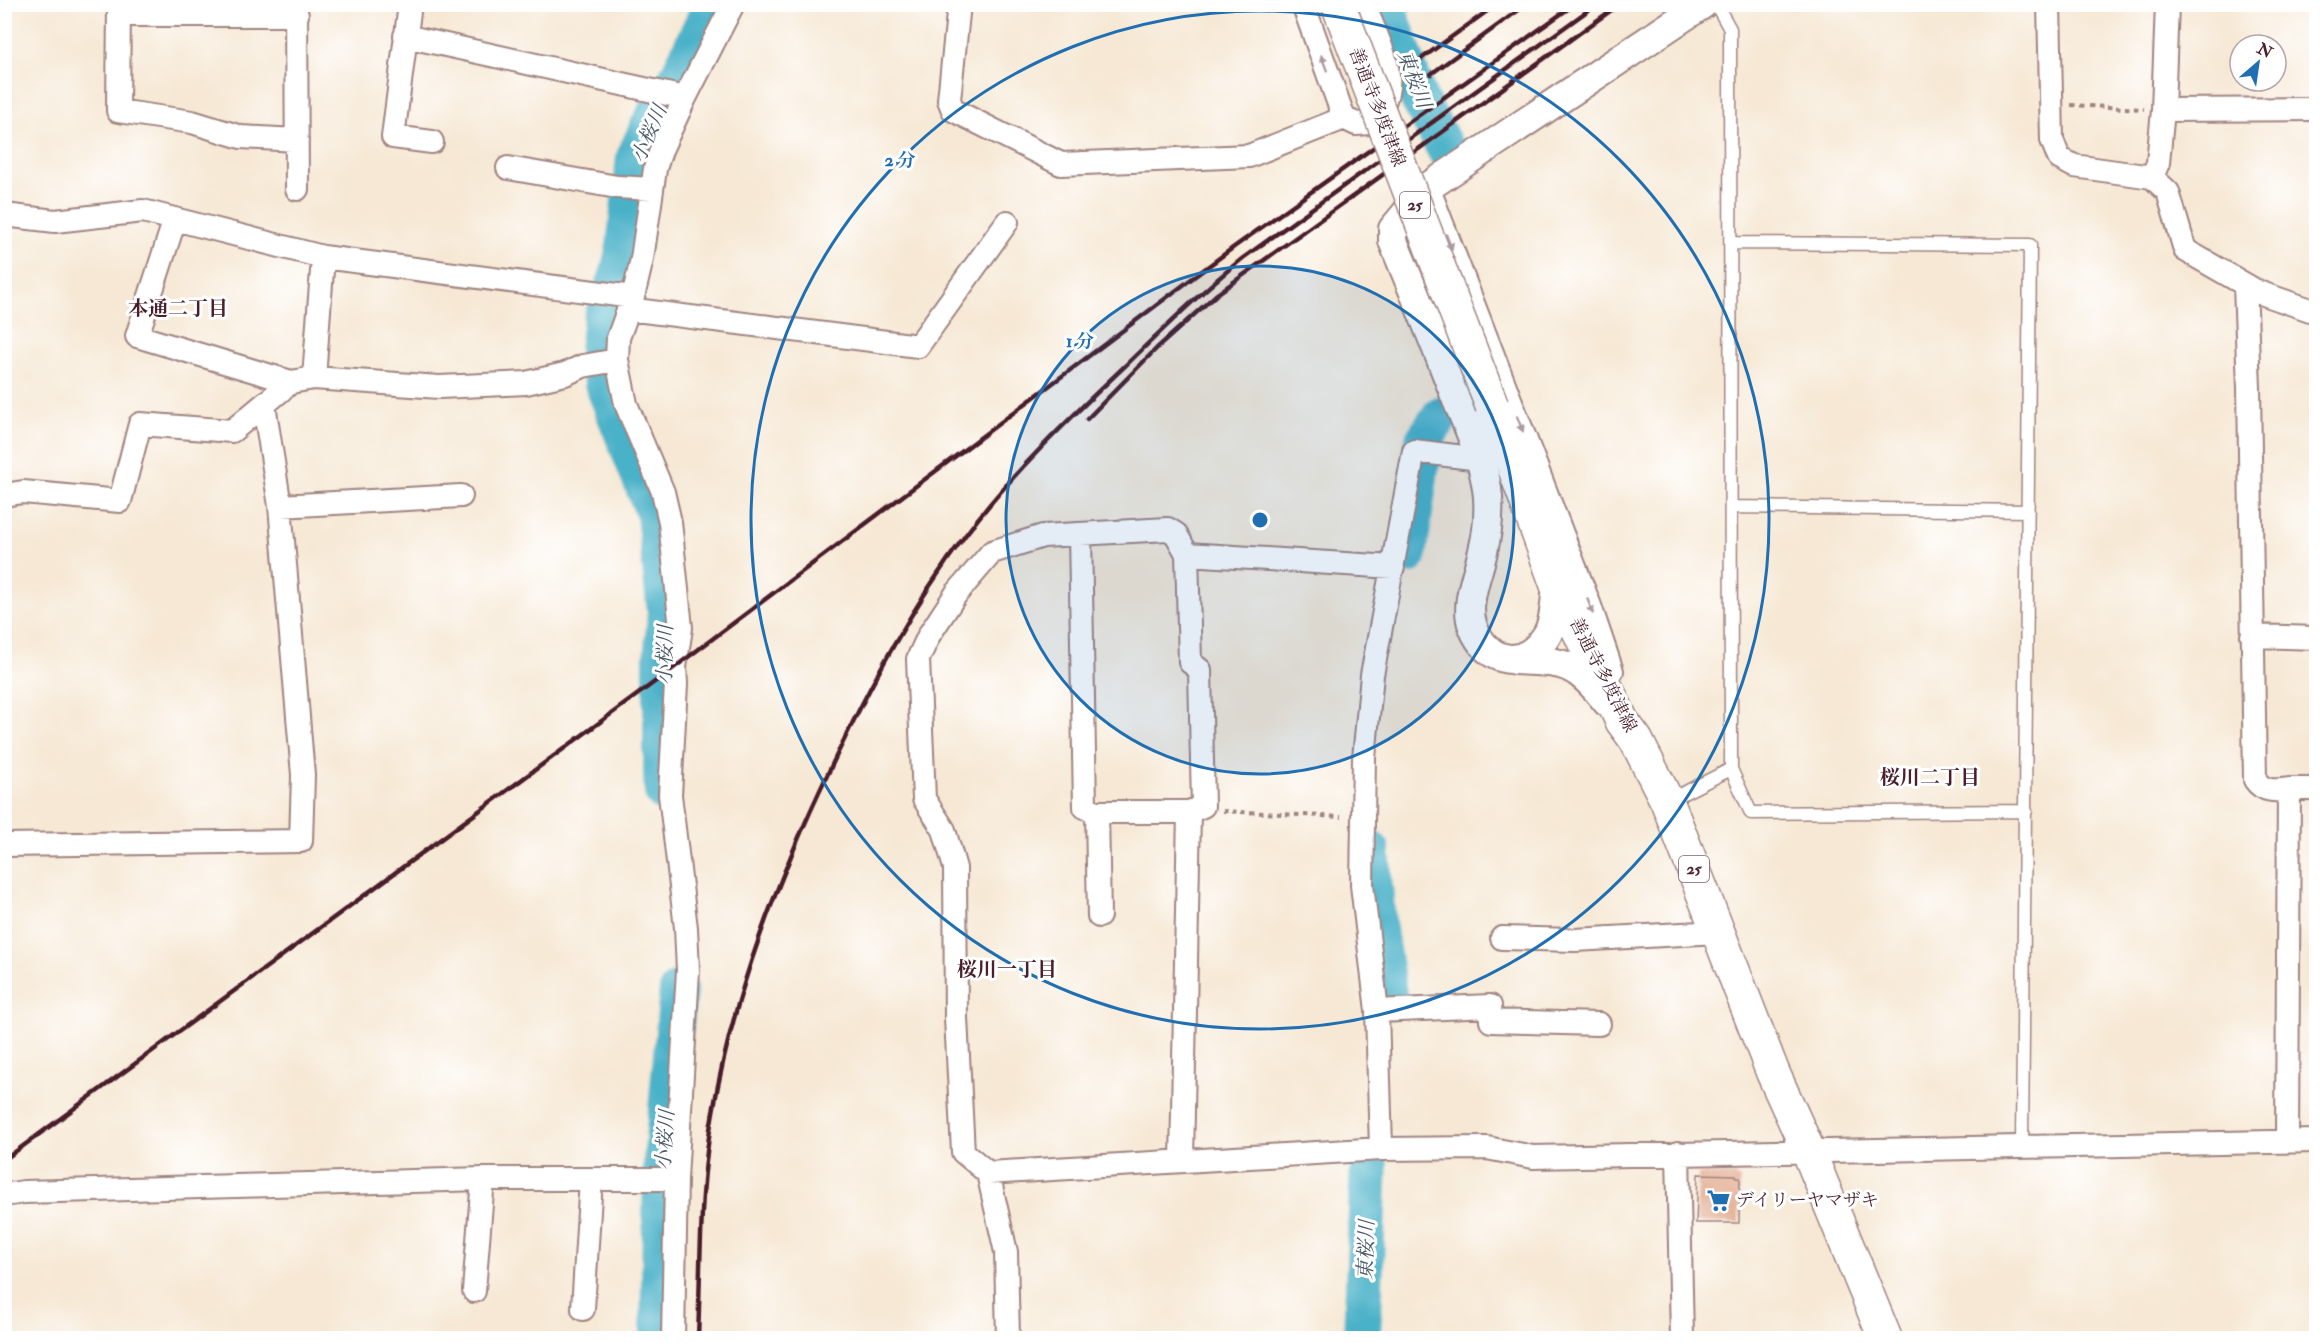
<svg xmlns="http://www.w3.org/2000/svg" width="2321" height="1343" font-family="'IM FELL Double Pica','Noto Serif JP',serif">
  <rect width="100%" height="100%" fill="#fff"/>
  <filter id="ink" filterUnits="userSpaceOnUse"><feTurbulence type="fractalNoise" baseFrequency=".0167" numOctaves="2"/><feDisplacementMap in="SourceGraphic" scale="12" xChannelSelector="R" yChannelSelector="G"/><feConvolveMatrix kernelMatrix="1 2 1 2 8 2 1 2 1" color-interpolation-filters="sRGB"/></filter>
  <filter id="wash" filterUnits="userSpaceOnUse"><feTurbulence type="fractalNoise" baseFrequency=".008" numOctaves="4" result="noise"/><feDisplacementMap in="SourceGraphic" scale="24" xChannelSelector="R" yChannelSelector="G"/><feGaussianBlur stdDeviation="1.35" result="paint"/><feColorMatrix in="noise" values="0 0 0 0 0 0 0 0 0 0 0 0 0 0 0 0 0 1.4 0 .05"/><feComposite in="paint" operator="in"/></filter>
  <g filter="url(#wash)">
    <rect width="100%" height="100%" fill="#f6e8d4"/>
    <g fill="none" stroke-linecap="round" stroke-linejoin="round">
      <path stroke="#49b1c8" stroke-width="38" d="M1386,4L1419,99L1447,152
        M1408,555L1424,440L1441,415
        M663,792L662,775V660L666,612L655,515L603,383L598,349L602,320L619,273L625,247L635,157L649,126L678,77L712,4
        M1371,850L1377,923L1389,1001
        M659,1338L662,1163L678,990
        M1362,1338L1369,1161"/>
    </g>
    <g id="blocks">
      <path fill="#dfa181" d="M1698,1174L1736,1175V1178H1740L1739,1223H1696Z"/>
    </g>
  </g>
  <g filter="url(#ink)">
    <use href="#blocks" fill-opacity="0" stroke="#a08480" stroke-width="1.5"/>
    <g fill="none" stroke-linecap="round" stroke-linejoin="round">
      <defs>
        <path id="service" d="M1731,243L2030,245L2022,1145
          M1731,507L2028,511
          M1731,769L1751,813L2026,811
          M1668,801L1731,769L1730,29L1716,4"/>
        <path id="minor" d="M119,4L118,111L192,122L241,137L297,140
          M296,4L297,189
          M410,4L393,137L432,142
          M959,4L949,100L953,110L1061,164L1249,156L1344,118
          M1303,4L1344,118L1356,124L1370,123C1407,85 1379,46 1364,4
          M2049,4L2052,140L2059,158L2074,166L2152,177L2168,192L2185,250L2258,292L2316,312
          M119,15H297
          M405,36L685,98
          M2163,110L2316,109
          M508,168L617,187L652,189
          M2152,177L2158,163L2163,110L2167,4
          M1428,187L1590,606L1612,671
          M4,215L55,221L143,211L323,257L633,297
          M175,219L137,336L291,382
          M2245,285L2249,388L2255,780C2263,792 2276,791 2289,789
          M628,309L918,346L1007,222
          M314,378L439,387L526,383L565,374L583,366L617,360
          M4,495L23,492L120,501L140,424L232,431L291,382L314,378L323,257
          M280,506L461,496
          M1080,534L1085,807L1097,812L1099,916
          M2252,636L2316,638
          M1097,812H1189
          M4,845L301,841L303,775L280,506L264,405
          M1502,938L1575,940L1718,932
          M1377,1011L1490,1006L1491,1021L1599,1024
          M2287,1140L2289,789H2316
          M1381,1149L1377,1011L1362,885L1364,758L1372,675L1414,451L1480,459
          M1678,1153L1682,1338
          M1182,1160L1189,812L1203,806L1200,670L1190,662L1187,554
          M988,1173L1381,1149L1487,1148L1533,1157L2316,1141
          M4,1195L24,1192L483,1179H676
          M474,1291L483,1179
          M583,1309L591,1179
          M673,1338L676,1179L688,970L686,928L670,795L676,684L675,667L681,628L670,522L663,492L626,404L617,360L618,338L633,297L642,259L655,169L661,150L685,98L733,4
          M1008,1338L1006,1252L988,1173L963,1152L956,1018L955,868L944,830L924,799L918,659L929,635L956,594L992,552L1043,536L1168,529L1176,534L1187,554L1393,567"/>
        <path id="tertiary" d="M1557,585C1555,601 1555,624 1545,638C1522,671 1487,663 1473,627C1464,604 1478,574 1483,551C1487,535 1489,513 1488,497C1485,462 1469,429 1456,398C1436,345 1414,293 1393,241V229L1428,187L1703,4
          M1514,660C1565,662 1574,661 1607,702"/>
        <path id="primary" d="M1492,406L1557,585L1622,721L1636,740L1667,801L1773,1073L1808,1150L1885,1338"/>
      </defs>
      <use href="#service" stroke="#a08480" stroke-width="15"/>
      <use href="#minor" stroke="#a08480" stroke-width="26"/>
      <use href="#tertiary" stroke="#a08480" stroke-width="32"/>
      <use href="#primary" stroke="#a08480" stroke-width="36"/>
      <path stroke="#a08480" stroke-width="4" stroke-dasharray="4.5 4.5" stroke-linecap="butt" d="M2071,105L2144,109
        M1223,811L1341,817"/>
      <use href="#service" stroke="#fff" stroke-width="12"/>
      <use href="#minor" stroke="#fff" stroke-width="22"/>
      <use href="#tertiary" stroke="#fff" stroke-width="28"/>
      <use href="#primary" stroke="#fff" stroke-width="33"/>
      <path stroke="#4a1f2b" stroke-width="4.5" d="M1547,8L1552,4
        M1421,59L1497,4
        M1431,74L1527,4
        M1087,419L1157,348L1217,294L1620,4
        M4,1160L675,667L1234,247L1575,4
        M698,1338C701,1263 699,1187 713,1112C734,991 778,878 831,767C870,685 912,606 967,533C1013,472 1071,417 1127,364C1165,327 1202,291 1243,258L1597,4"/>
      <defs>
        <path id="primary-bridge" d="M1338,4L1492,406"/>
      </defs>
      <use href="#primary-bridge" stroke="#a08480" stroke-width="36" stroke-linecap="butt"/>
      <use href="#primary-bridge" stroke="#fff" stroke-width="33"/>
    </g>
    <defs><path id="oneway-solid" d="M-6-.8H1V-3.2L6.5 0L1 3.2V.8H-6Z" transform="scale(1.5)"/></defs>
    <g fill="#ae9aa0">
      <use href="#oneway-solid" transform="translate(1324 63) rotate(-110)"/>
      <use href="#oneway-solid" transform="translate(1449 242) rotate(69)"/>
      <use href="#oneway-solid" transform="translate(1520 424) rotate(69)"/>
      <use href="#oneway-solid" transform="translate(1590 606) rotate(70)"/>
    </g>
  </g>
  <circle cx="1260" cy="520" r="254" fill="#1f6fb2" fill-opacity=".12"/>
  <g fill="none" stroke="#1f6fb2" stroke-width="3">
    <circle cx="1260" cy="520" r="254"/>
    <circle cx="1260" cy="520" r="509"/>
  </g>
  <defs>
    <symbol id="supermarket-bare" viewBox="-9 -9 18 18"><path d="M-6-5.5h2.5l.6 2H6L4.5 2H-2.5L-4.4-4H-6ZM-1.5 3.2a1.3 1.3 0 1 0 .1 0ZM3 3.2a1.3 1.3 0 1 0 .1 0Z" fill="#1f6fb2" stroke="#fff" stroke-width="2.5" paint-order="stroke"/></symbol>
  </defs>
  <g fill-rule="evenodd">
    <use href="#supermarket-bare" x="1702" y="1184" width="33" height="33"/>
  </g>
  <g text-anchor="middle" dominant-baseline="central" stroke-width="6" stroke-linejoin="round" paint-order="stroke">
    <g fill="#fff" stroke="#80626b" stroke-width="1.5">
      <rect x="1400" y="192" width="30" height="26" rx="4.5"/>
      <rect x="1679" y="856" width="30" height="26" rx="4.5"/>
    </g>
    <g font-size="16" font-weight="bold" fill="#4a1f2b">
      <text x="1415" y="205">25</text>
      <text x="1694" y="869">25</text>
    </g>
    <g font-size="18" fill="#4a1f2b" stroke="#fff">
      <text transform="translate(1377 107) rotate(69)">善通寺多度津線</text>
      <text transform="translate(1603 675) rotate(63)">善通寺多度津線</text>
    </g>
    <g font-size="18" fill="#4a1f2b" stroke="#fff" text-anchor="start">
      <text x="1736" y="1200">デイリーヤマザキ</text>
    </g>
    <g font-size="20" font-style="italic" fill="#4a596a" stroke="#fff">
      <text transform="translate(1414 79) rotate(69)">東桜川</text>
      <text transform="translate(649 134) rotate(-67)">小桜川</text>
      <text transform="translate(665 655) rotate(-89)">小桜川</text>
      <text transform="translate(665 1140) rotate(-86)">小桜川</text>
      <text transform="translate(1366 1250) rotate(-88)">東桜川</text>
    </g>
    <g font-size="20" font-weight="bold" fill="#4a1f2b" stroke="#fff">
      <text x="178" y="308">本通二丁目</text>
      <text x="1930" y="777">桜川二丁目</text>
      <text x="1007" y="969">桜川一丁目</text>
    </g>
  </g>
  <circle cx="1260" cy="520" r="9" fill="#1f6fb2" stroke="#fff" stroke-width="3"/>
  <g font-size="18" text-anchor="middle" font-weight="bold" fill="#1f6fb2" stroke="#fff" stroke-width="6" stroke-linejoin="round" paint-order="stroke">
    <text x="900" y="166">2 分</text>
    <text x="1080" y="347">1 分</text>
  </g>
  <rect width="2321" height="1343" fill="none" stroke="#fff" stroke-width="24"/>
  <g transform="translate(2258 63) rotate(29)"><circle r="28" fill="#ffffff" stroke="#b7a5aa" stroke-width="1.5"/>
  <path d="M0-4.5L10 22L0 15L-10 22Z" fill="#1f6fb2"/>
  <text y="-9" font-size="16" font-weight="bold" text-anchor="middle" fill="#4a1f2b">N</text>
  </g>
</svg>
